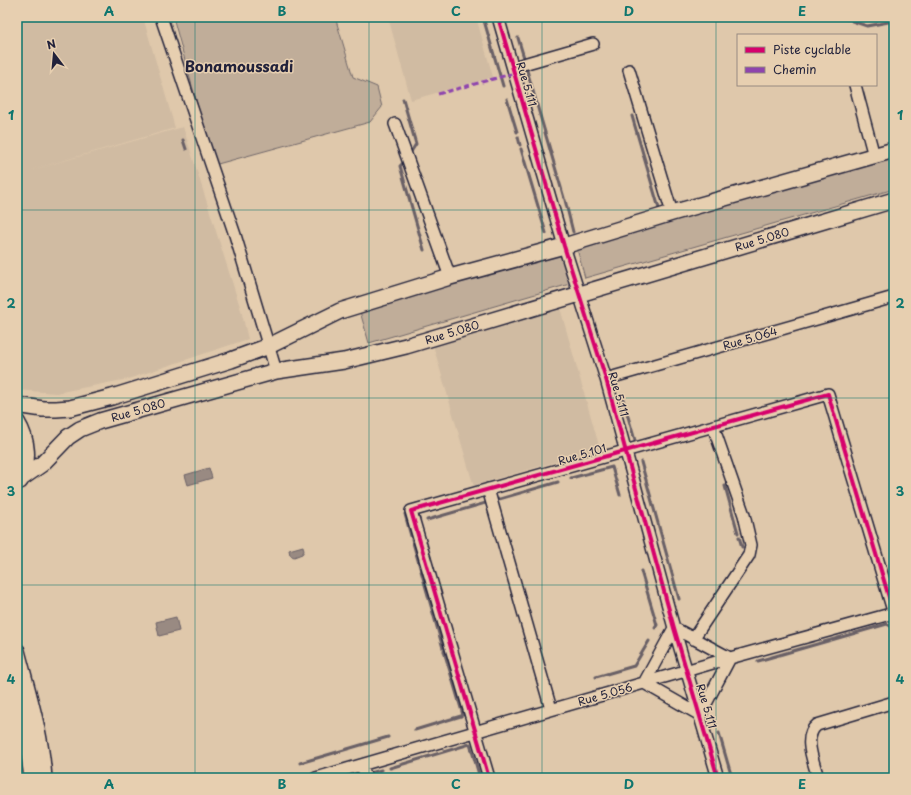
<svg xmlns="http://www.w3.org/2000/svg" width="911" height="795" font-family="'Playpen Sans',sans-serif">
  <rect width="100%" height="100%" fill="#dfc8ab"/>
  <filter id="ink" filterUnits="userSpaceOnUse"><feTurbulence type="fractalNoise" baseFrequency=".025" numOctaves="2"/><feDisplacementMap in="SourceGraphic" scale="8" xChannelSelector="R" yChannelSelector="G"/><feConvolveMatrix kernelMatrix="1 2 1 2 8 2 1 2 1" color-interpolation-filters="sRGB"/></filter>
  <g filter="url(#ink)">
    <path fill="#d0bba2" d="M17,17H143L175,128L28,171L183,127L241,310L248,339L128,379L56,393L17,390Z
      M388,17H476L493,77L411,100Z
      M560,308L600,449L479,484L474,487L433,345Z"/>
    <path fill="#c0ad99" stroke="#71686a" d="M173,17H335L353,77L377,87L382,107L370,122L214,165Z
      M894,153V189L585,278L576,245Z
      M562,248L573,283L369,343L359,308Z"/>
    <path fill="#998a82" stroke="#696066" d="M209,468L212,478L188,485L185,475Z
      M303,546L304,551L302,554L294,557L290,555L289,550Z
      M176,617L179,631L159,636L156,622Z"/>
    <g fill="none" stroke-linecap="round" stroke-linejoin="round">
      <path stroke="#696066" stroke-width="3" d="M168,17L173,36
        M483,17L503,86
        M838,17L848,19
        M852,21L867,26L894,21
        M518,38L525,61
        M526,67L564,198
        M403,99L416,144L409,155
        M507,99L517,132
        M632,116L660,212
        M518,137L520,145
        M183,140L186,149
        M521,149L546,233
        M403,163L400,166L424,250
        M565,200L573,232
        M254,359L268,355
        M622,396L636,444
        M641,462L679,599
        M571,478L612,467L620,495
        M725,486L738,533
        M408,511L405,514L411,536
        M427,520L558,482
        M739,537L742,547
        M412,539L443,648
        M641,571L657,625L655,628
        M444,651L463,715
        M758,661L887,624L892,627L894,634
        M596,677L634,666L649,641
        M415,730L461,716
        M719,733L732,778
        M300,763L388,737
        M390,768L470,744L480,778
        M353,778L381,770"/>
      <defs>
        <path id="street" d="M161,17L235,235L276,371
          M498,17L564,246L606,379L674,628L718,778
          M513,67L593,44
          M629,70L672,213
          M855,85L874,156
          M395,124L450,277
          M606,379L894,297
          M488,489L551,709
          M674,628L730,658L700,715L644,683Z
          M693,639L749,555L751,545L744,515L713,426
          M362,765L366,778
          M316,778L730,658L894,613
          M489,778L411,511L828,394L894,614
          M818,778C814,762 802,737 817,725L894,702"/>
        <path id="secondary" d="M17,405L43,409H56L70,408L112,397L231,360L269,346L340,311L450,277L564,246L672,213L894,150
          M17,422C28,440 30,462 20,481
          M22,478L42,464L68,437L80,429L100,421L276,371L344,361L406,346L894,200
          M17,651C28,693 41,734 44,778
          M17,695L27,739L32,778"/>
      </defs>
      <use href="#street" stroke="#22223b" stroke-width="14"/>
      <use href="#secondary" stroke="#22223b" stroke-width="18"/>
      <use href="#street" stroke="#e7cfb0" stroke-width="11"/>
      <use href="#secondary" stroke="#e7cfb0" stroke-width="15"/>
      <path stroke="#8e44ad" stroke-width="3" stroke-dasharray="6 3" stroke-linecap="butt" d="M438,94L515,73"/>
      <defs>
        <path id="cycleway" d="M498,17L564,246L606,379L674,628L718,778
          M489,778L411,511L828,394L894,614"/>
      </defs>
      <use href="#cycleway" stroke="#e7cfb0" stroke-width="6"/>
      <use href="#cycleway" stroke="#d6006c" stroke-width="4"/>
    </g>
  </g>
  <path fill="none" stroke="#0f766e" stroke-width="1" stroke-opacity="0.55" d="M195,17V778M369,17V778M542,17V778M716,17V778M17,210H894M17,398H894M17,585H894"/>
  <g text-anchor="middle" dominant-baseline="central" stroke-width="3" stroke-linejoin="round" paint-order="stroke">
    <g font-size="11" fill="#22223b" stroke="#e7cfb0">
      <text transform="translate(527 84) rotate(74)">Rue 5.111</text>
      <text transform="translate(762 239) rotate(-17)">Rue 5.080</text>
      <text transform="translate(452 332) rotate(-17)">Rue 5.080</text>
      <text transform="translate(750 338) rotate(-16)">Rue 5.064</text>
      <text transform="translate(619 394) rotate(74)">Rue 5.111</text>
      <text transform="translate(138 410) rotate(-16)">Rue 5.080</text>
      <text transform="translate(582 454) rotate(-16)">Rue 5.101</text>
      <text transform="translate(605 694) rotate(-16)">Rue 5.056</text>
      <text transform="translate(707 706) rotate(74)">Rue 5.111</text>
    </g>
    <g font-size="15" font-weight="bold" fill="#22223b" stroke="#e7cfb0">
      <text x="239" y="65">Bonamoussadi</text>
    </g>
  </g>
  <rect width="911" height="795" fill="none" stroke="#e7cfb0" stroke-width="44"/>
  <rect x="737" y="34" width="140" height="52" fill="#e7cfb0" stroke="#988a81"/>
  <rect x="745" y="47" width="20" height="6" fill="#d6006c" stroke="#988a81"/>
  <text x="773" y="54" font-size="12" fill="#22223b">Piste cyclable</text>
  <rect x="745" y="67" width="20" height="6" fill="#8e44ad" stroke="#988a81"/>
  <text x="773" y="74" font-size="12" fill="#22223b">Chemin</text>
  <g transform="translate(54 54) rotate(344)" stroke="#e7cfb0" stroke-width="3" paint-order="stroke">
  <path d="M0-3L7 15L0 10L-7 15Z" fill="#22223b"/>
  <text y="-6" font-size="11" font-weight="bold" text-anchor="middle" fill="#22223b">N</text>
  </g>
  <rect x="22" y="22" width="867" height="751" fill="none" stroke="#0f766e" stroke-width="1.5"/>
  <g font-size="13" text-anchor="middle" font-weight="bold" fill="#0f766e">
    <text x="109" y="16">A</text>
    <text x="282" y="16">B</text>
    <text x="456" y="16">C</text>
    <text x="629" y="16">D</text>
    <text x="802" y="16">E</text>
    <text x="11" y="120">1</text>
    <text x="900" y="120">1</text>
    <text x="11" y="308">2</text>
    <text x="900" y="308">2</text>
    <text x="11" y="496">3</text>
    <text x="900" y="496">3</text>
    <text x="11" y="684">4</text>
    <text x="900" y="684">4</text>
    <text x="109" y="789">A</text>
    <text x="282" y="789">B</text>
    <text x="456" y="789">C</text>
    <text x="629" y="789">D</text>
    <text x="802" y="789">E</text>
  </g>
</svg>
